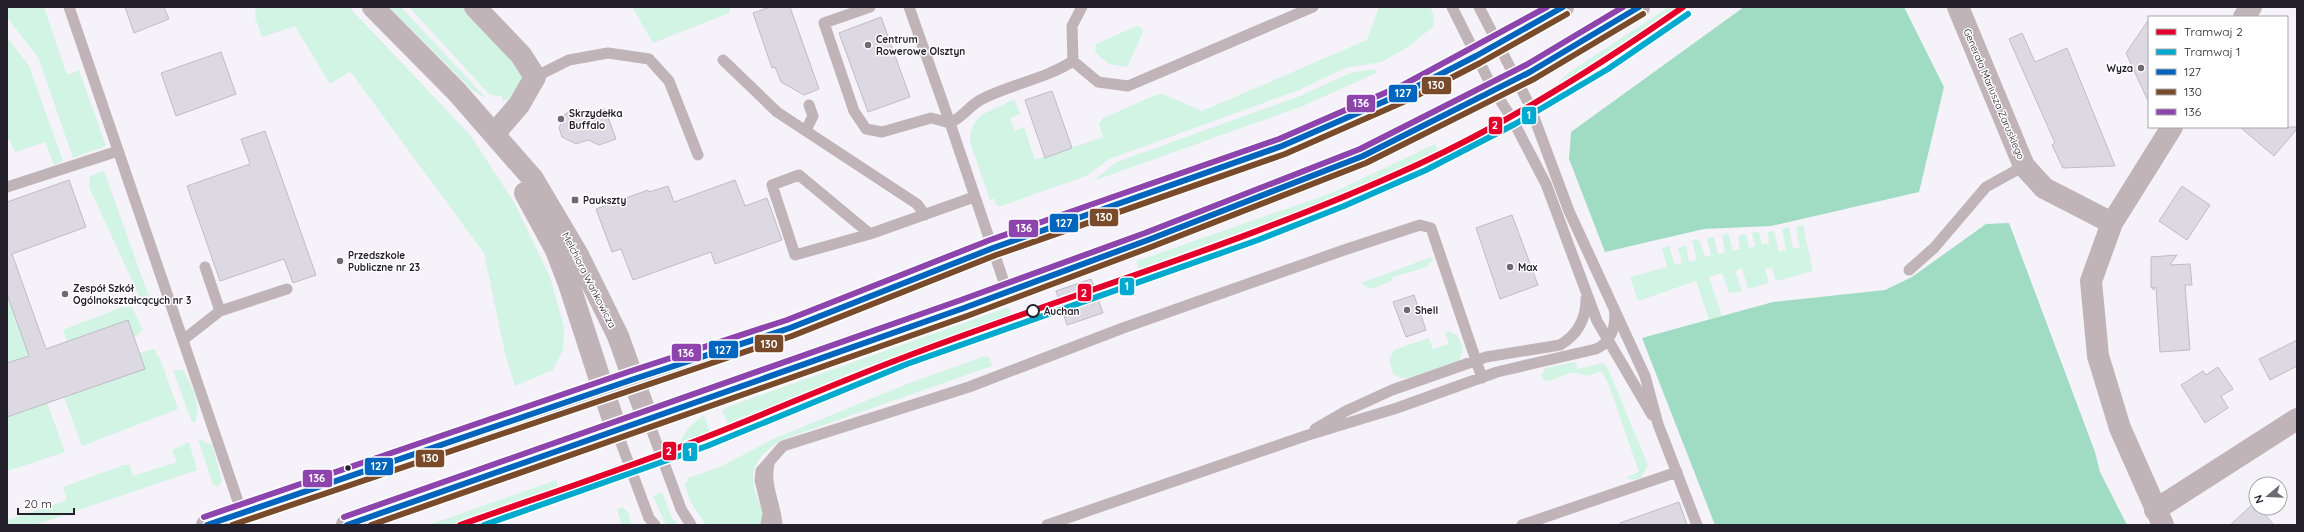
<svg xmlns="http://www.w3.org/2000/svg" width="2304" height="532" font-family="Quicksand,sans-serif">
  <rect width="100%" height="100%" fill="#f5f2f9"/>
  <path fill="#d1f4e4" d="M7,7H44L67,75L79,70L106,146L73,158L39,59L7,17Z
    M256,7H349L471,136L515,204L550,277L564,327L563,350L553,370L515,386L505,353L484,253L350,71L330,84L295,26L262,37L255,17Z
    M389,7H401L487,99L472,90Z
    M409,7H461L520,65L523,78L511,98L503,101L502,96L490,95Z
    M632,7H730L729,13L653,43Z
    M1379,7H1430L1433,13L1434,26L1408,47L1381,62L1345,68L1299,90L1109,159L1086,176L1001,206H997L994,198L990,200L970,142C970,111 993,112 1014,99L1020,114L1010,118L1015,131L1024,127L1035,160L1103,137L1099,124L1103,118L1156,95L1163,94L1202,111L1367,40Z
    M1669,7H1676L1603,57L1555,87L1568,73Z
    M1137,26L1142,28L1143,32L1127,67L1109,64L1095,52L1096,44Z
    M7,37L29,66L63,161L54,165L45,142L15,152L10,140L7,141Z
    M1375,69L1376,73L1303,106L1093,181L1117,162L1300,96L1350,73Z
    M1435,144L1439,151L1309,207L1138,269L1137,261L1334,192Z
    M104,171L149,297L141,300L89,187L90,176Z
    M1803,225L1813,271L1776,281L1772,268L1765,269L1769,283L1748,289L1742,268L1735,271L1742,291L1729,293L1722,273L1709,277L1722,316L1709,319L1696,281L1638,301L1630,277L1667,267L1662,248L1669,246L1675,265L1682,263L1678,248L1686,245L1689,262L1697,260L1692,240L1699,239L1705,257L1711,256L1707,238L1714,237L1718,254L1725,252L1722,235L1728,233L1733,251L1740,249L1738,236L1746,234L1749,248L1755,246L1752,233L1759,232L1762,245L1769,243L1768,232L1774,231L1779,252L1786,250L1782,229L1789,227L1793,249L1800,247L1796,227Z
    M1431,257L1433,260L1427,267L1393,277L1391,281L1371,289L1361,283Z
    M7,294L29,355L7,363Z
    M122,307H132L143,330L134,338L67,342L63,330Z
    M1006,308H1009L1011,315L860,369L728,425L722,411L725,408Z
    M1449,331L1458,336L1463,349L1459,361L1408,378H1401L1393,374L1389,360L1394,350L1429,338L1433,349L1449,344L1445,332Z
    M154,349L161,361L178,409L82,446L64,397L139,353Z
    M985,356L990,358L992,366L781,440C757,456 747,469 757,498C762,510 763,512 762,525H706L691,503L684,483H687L688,478L720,467L773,439L907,384Z
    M1575,362L1578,369L1604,363L1609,371L1648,465L1641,478L1632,480L1626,477L1639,472L1608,383L1601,371L1587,376L1577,373H1570L1549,381L1544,380L1541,376L1545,368Z
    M173,370H183C192,387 202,403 195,422H192Z
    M47,403L65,452L7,471V417Z
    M704,415L710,432L680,443L687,429Z
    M198,439L212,445L222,481L218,487L213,485Z
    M189,442L197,470L35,525H7V520L67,500L63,487L124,465H130L133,476L177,462L172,450Z
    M556,480L558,487L555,488L450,525H429Z
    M662,492L672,518L678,525H666L653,496Z
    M622,507L628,512L631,525H622L617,510Z"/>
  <path fill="#9fdcc3" d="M1744,7H1904L1944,87L1919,192L1771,226L1704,229L1605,252L1569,159L1571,132Z
    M2009,223L2095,452L2100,472L2127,525H1715L1642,338L1773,302L1885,290L1912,277L1986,224Z"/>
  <path fill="#ddd9e2" stroke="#c0bcc5" d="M125,7H164L169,19L134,33Z
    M770,7H790L819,89L804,95L781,82L775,67L772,68L753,13Z
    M881,17L910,97L868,112L839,33Z
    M2149,19V103L2126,53Z
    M2022,33L2035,62L2067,48L2115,166L2063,168L2052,145L2055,143L2009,39Z
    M221,52L236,94L176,116L161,73Z
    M1052,91L1072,148L1045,158L1025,100Z
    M578,109L589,114L605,109L616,139L599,145L588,140L576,144L562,137L559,128L565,114Z
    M2240,127H2297V129L2274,156Z
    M265,131L316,275L293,283L284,259L220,281L187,186L250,164L241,139Z
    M69,180L86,227L12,254L46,349L128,320L145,369L7,417V363L29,356L7,294V202Z
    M735,180L745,206L767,198L782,240L715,264L711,252L633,280L621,249L612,252L596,209L648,190L649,192L668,186L674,202Z
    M2182,186L2210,205L2187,240L2159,221Z
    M1512,215L1538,285L1500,299L1476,228Z
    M2177,255L2170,265L2190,264L2192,285H2185L2190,350L2160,352L2156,287L2153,290V287L2151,288V257Z
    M1091,279L1103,313L1067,325L1056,291Z
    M1414,295L1426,330L1406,337L1393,302Z
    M2297,340V366L2270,380L2259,359Z
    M2218,367L2233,389L2221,396L2228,408L2205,423L2181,385L2203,371L2206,375Z
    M1679,502L1687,525H1620V523Z
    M2254,503L2256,508H2259L2274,525H2230Z"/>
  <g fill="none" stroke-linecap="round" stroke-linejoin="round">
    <path stroke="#c1b4b8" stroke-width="11" d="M69,7L242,513
      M870,7L824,23L854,111L866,129L882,132L931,118L950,123L909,7
      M1452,7L1494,91L1511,117L1546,184L1597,321L1652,415
      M1479,7L1529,104L1569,211L1645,376L1658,424L1697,525
      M723,60L777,112L917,204L925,215
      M1073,61L1098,82L1128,86L1313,7
      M1073,61L1072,26L1082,7
      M535,77L569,60L608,53L649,59L669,81L698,155
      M806,130L813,116L809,105
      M7,187L118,151
      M870,234L799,175L772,185L795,255L870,234L974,197
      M205,267L220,311L287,289
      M1909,270L1934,248L1986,187L2024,166
      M1007,291L950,123C963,117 970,105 982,99C1012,84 1045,79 1073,61
      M183,340L220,311
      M648,420L681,509L691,525
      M1315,429L1346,411L1392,390L1486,357L1560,345C1577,335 1586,319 1586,299
      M617,432L649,518L655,525
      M769,465C764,484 776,506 777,525
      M766,525L768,513L760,480L761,471L783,446L969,387L1123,328L1344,250L1420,225L1431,228L1482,378
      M1047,525L1305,436L1397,408L1497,372L1596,349C1612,342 1617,324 1614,308
      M1522,525L1677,472"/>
    <path stroke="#c1b4b8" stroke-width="22" d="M373,7L457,92L533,179L578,255L618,336L648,420
      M475,7L521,55L535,77L519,105L494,134
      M1958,7L2024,166L2044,188L2112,223L2091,281L2098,356L2120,428L2163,525
      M2244,17L2251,7
      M525,193L556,250L569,284L617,432
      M2112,223L2172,127
      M2155,510L2297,419"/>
    <path stroke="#bfb2b8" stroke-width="22" d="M207,525L634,379L790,328L993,248L1282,146L1406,92L1476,56L1563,7
      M347,525L964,308L1148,240L1363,156L1530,72L1639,7"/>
    <defs>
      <path id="bus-1" d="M207,525L634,379L790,328L993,248L1282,146L1406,92L1476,56L1563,7
        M347,525L964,308L1148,240L1363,156L1530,72L1639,7"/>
      <path id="bus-2" d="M232,525L792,336L996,255L1285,154L1410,99L1480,63L1567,14
        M371,525L967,316L1151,247L1366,163L1534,79L1643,14"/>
      <path id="bus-3" d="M204,517L631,371L787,320L990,240L1279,139L1403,85L1547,7
        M344,517L961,300L1145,233L1360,149L1526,65L1623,7"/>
    </defs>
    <use href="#bus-1" stroke="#fff" stroke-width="9"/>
    <use href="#bus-2" stroke="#fff" stroke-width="9"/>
    <use href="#bus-3" stroke="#fff" stroke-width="9"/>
    <use href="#bus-1" stroke="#0065bd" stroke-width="6"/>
    <use href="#bus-2" stroke="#7a4b2a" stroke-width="6"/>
    <use href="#bus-3" stroke="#8e44ad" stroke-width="6"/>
    <defs>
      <path id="tram-1" d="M460,525C542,496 625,469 706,437C773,411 838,382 905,357C1076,292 1252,241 1419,164C1512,121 1599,66 1683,7"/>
      <path id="tram-2" d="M484,525L707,446L907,364L1258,240L1344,206L1426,170L1515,124L1608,69L1688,14"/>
    </defs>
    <use href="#tram-1" stroke="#fff" stroke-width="9"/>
    <use href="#tram-2" stroke="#fff" stroke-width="9"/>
    <use href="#tram-1" stroke="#e4002b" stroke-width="6"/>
    <use href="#tram-2" stroke="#00a9ce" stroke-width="6"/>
  </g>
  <g fill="#6d6a73" stroke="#fff" stroke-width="1.5">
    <circle cx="868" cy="45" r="4"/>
    <circle cx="2141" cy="68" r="4"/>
    <circle cx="561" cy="119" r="4"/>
    <rect x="571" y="196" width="8" height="8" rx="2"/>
    <circle cx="340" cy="261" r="4"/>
    <circle cx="1510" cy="267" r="4"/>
    <circle cx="65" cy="294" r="4"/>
    <circle cx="1407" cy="310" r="4"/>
  </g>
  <circle fill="#fff" stroke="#24202b" stroke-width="2" cx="1033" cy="311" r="6"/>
  <circle fill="#24202b" stroke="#fff" stroke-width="1.5" cx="348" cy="468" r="3.5"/>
  <g text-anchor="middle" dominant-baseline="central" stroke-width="3" stroke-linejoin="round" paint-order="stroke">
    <g font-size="10" font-weight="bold" fill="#24202b" stroke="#fff" text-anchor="start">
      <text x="876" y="39">Centrum<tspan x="876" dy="12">Rowerowe Olsztyn</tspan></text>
      <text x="2133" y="68" text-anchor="end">Wyza</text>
      <text x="569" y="113">Skrzydełka<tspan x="569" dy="12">Buffalo</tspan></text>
      <text x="583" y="200">Paukszty</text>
      <text x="348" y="255">Przedszkole<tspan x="348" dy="12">Publiczne nr 23</tspan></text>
      <text x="1518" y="267">Max</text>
      <text x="73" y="288">Zespół Szkół<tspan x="73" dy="12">Ogólnokształcących nr 3</tspan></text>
      <text x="1415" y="310">Shell</text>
    </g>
    <g font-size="10" fill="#24202b" stroke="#fff">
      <text transform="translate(1994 94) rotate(67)">Generała Mariusza Zaruskiego</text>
      <text transform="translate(589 280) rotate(63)">Melchiora Wańkowicza</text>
    </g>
    <g font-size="10" font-weight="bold" fill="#24202b" stroke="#fff" text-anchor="start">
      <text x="1044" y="311">Auchan</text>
    </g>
  </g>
  <g stroke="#fff" stroke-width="1.5">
    <rect x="1421" y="76" width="31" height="19" rx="4" fill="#7a4b2a"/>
    <rect x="1388" y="84" width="30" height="19" rx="4" fill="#0065bd"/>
    <rect x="1346" y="94" width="30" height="19" rx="4" fill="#8e44ad"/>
    <rect x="1521" y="106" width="16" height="19" rx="4" fill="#00a9ce"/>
    <rect x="1488" y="116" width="15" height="19" rx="4" fill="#e4002b"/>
    <rect x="1089" y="208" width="30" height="19" rx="4" fill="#7a4b2a"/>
    <rect x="1049" y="213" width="30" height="20" rx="4" fill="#0065bd"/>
    <rect x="1008" y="219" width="31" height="19" rx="4" fill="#8e44ad"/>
    <rect x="1119" y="277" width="16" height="19" rx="4" fill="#00a9ce"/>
    <rect x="1077" y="283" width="15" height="19" rx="4" fill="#e4002b"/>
    <rect x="754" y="334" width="30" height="19" rx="4" fill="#7a4b2a"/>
    <rect x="708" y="340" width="31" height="19" rx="4" fill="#0065bd"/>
    <rect x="671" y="343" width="31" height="19" rx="4" fill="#8e44ad"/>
    <rect x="662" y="441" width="15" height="20" rx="4" fill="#e4002b"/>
    <rect x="682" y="442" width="16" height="20" rx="4" fill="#00a9ce"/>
    <rect x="415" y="449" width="30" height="19" rx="4" fill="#7a4b2a"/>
    <rect x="364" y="457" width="30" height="19" rx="4" fill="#0065bd"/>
    <rect x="302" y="469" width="31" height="19" rx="4" fill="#8e44ad"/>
  </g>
  <g font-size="11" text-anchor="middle" font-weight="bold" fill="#fff">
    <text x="1436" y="89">130</text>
    <text x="1403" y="97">127</text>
    <text x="1361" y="107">136</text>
    <text x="1529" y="119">1</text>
    <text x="1495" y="129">2</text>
    <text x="1104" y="221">130</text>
    <text x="1064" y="227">127</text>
    <text x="1024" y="232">136</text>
    <text x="1127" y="290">1</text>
    <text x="1084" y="297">2</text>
    <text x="769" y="348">130</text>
    <text x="723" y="354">127</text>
    <text x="686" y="357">136</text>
    <text x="669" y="455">2</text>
    <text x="690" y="456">1</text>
    <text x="430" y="462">130</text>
    <text x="379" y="470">127</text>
    <text x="317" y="482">136</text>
  </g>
  <rect width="2304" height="532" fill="none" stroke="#24202b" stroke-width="16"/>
  <rect x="2148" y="16" width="140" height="112" fill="#ffffff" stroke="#a7a6aa"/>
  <rect x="2156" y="29" width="20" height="6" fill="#e4002b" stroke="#a7a6aa"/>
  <text x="2184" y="36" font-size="12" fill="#24202b">Tramwaj 2</text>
  <rect x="2156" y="49" width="20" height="6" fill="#00a9ce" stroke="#a7a6aa"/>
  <text x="2184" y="56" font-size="12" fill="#24202b">Tramwaj 1</text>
  <rect x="2156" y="69" width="20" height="6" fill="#0065bd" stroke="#a7a6aa"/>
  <text x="2184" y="76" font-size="12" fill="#24202b">127</text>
  <rect x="2156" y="89" width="20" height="6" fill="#7a4b2a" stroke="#a7a6aa"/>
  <text x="2184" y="96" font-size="12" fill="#24202b">130</text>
  <rect x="2156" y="109" width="20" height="6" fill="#8e44ad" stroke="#a7a6aa"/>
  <text x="2184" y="116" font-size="12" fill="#24202b">136</text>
  <g transform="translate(2268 496) rotate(251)"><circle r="19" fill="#ffffff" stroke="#a7a6aa"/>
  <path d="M0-3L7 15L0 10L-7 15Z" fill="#6d6a73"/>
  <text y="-6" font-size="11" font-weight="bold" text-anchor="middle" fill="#24202b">N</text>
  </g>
  <path d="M18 508v6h56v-6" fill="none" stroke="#24202b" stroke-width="2"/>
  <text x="24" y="508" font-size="12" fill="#24202b" stroke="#ffffff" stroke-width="3" paint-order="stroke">20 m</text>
</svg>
